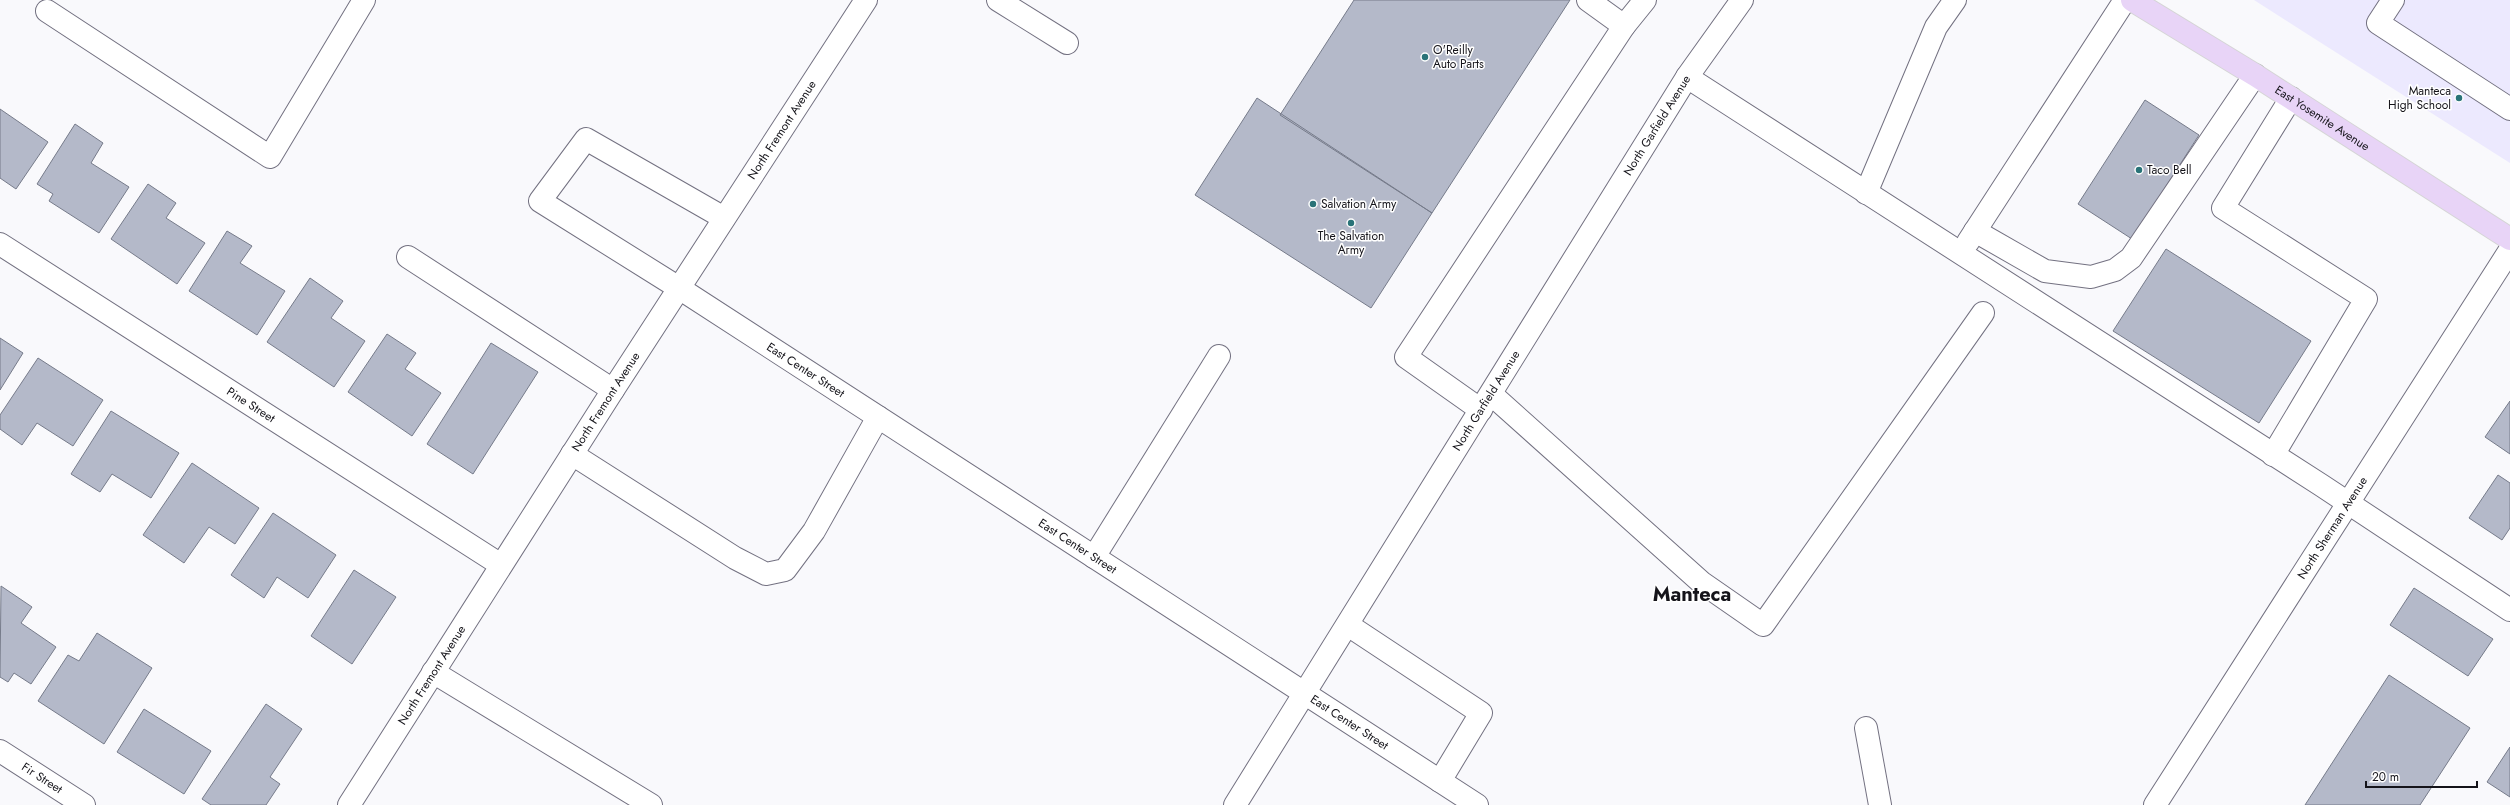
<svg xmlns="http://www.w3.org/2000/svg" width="2510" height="805" font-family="Jost,sans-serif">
  <rect width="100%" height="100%" fill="#f9f9fc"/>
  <path fill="#ece9fe" d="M2254,0H2510V163L2304,32Z"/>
  <path fill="#b4b9c9" stroke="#767b8a" d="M1354,0H1570L1432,213L1280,115Z
    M1257,98L1432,213L1371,308L1195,195Z
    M2145,100L2199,135L2132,239L2078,204Z
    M0,109L48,142L16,189L0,178Z
    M75,124L103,143L91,163L129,187L99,233L49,201L53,194L37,184Z
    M148,184L176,203L166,218L205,243L177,284L111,239Z
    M227,231L252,246L240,263L285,291L257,335L189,291Z
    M2166,249L2311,341L2259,423L2113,331Z
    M310,278L343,301L331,318L365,341L334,387L267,342Z
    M387,334L416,353L405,369L441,393L412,436L348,392Z
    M0,338L23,353L0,390Z
    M491,343L538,372L473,474L427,444Z
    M38,358L103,400L73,446L37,423L22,445L0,429V415Z
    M2510,401V454L2485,437Z
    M111,411L179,453L151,498L112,474L100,492L71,474Z
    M192,463L259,508L235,544L209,527L184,563L143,535Z
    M2498,475L2510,483V528L2502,540L2469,518Z
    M273,513L336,555L308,598L277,577L264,598L231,575Z
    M354,570L396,597L352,664L311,636Z
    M1,586L32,607L21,623L56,647L31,684L14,673L8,682L0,677Z
    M2414,588L2493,639L2468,676L2390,625Z
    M97,633L152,668L104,744L38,701L68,655L79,661Z
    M2389,675L2470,728L2420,805H2305Z
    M266,704L302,729L270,777L280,784L266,805H211L202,799Z
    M144,709L211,751L184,794L117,752Z
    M2510,747V797L2487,782Z"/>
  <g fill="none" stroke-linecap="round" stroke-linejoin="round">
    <defs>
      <g id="minor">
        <path d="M998,0L1067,43"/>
        <path d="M2393,0L2378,23L2510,109"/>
        <path d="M47,11L270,157L364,0"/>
        <path d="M1624,26L1645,0"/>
        <path d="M1687,77L2321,485L2510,610"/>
        <path d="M1866,193L1936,27L1955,0"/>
        <path id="s1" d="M724,218L586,139L540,201L679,288L1477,805"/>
        <path d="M1975,231L2045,271L2091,277L2115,270L2131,258L2255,75"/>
        <path d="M1968,242L2125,0"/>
        <path id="s2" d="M0,244L501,565"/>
        <path d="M408,257L613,390"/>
        <path d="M1491,394L1701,582L1763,625L1983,313"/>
        <path d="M1481,410L1406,357L1624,26L1588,0"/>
        <path d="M572,454L735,558L766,574L785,570L814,531L878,417"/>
        <path d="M2273,455L2366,299L2223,208L2291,98"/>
        <path d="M1094,557L1219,356"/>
        <path d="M1348,625L1481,713L1440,781"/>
        <path d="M433,672L651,805"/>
        <path d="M1866,728L1880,805"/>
        <path id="s3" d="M0,751L84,805"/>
        <path id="s4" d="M349,805L613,390L866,0"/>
        <path id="s5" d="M1235,805L1687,77L1742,0"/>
        <path id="s6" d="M2155,805L2510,250"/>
      </g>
      <g id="major">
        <path id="s7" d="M2132,0L2255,75L2510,239"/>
      </g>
    </defs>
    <use href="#minor" stroke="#737181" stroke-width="24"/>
    <use href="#major" stroke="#d5d5d6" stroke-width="24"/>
    <use href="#minor" stroke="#fff" stroke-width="22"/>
    <use href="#major" stroke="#e8d4f7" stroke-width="22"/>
  </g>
  <g fill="#297378" stroke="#fff" stroke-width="1.5">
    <circle cx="1425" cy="57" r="4"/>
    <circle cx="2459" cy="98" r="4"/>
    <circle cx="2139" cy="170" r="4"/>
    <circle cx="1313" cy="204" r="4"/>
    <circle cx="1351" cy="223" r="4"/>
  </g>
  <g text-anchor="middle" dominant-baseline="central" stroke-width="3" stroke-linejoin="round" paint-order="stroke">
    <g font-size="12" fill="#15141a" stroke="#fff" text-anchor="start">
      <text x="1433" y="50">O'Reilly<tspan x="1433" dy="14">Auto Parts</tspan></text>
      <text x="2451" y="91" text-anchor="end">Manteca<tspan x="2451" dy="14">High School</tspan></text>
      <text x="2147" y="170">Taco Bell</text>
      <text x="1321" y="204">Salvation Army</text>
      <text x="1351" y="236" text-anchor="middle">The Salvation<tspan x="1351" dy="14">Army</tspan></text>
    </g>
    <g font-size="12" fill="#15141a" stroke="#fff">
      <text stroke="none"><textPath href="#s7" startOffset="224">East Yosemite Avenue</textPath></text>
      <text stroke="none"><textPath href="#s5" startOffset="800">North Garfield Avenue</textPath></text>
      <text stroke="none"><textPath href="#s4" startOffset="802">North Fremont Avenue</textPath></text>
      <text stroke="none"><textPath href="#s1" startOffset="551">East Center Street</textPath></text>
      <text stroke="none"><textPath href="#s5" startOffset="476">North Garfield Avenue</textPath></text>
      <text stroke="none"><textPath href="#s4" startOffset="478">North Fremont Avenue</textPath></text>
      <text stroke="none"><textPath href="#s2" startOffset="298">Pine Street</textPath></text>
      <text stroke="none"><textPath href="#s6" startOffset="329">North Sherman Avenue</textPath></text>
      <text stroke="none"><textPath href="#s1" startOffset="875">East Center Street</textPath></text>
      <text stroke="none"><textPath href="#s4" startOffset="154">North Fremont Avenue</textPath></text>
      <text stroke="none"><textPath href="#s1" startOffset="1199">East Center Street</textPath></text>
      <text stroke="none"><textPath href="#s3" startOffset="50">Fir Street</textPath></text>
    </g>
    <g font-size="20" font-weight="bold" fill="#15141a" stroke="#fff">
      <text x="1692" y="594">Manteca</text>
    </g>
  </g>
  <path d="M2366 781v6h111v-6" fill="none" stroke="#15141a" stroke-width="2"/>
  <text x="2372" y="781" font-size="12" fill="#15141a" stroke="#ffffff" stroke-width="3" paint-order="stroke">20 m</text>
</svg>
